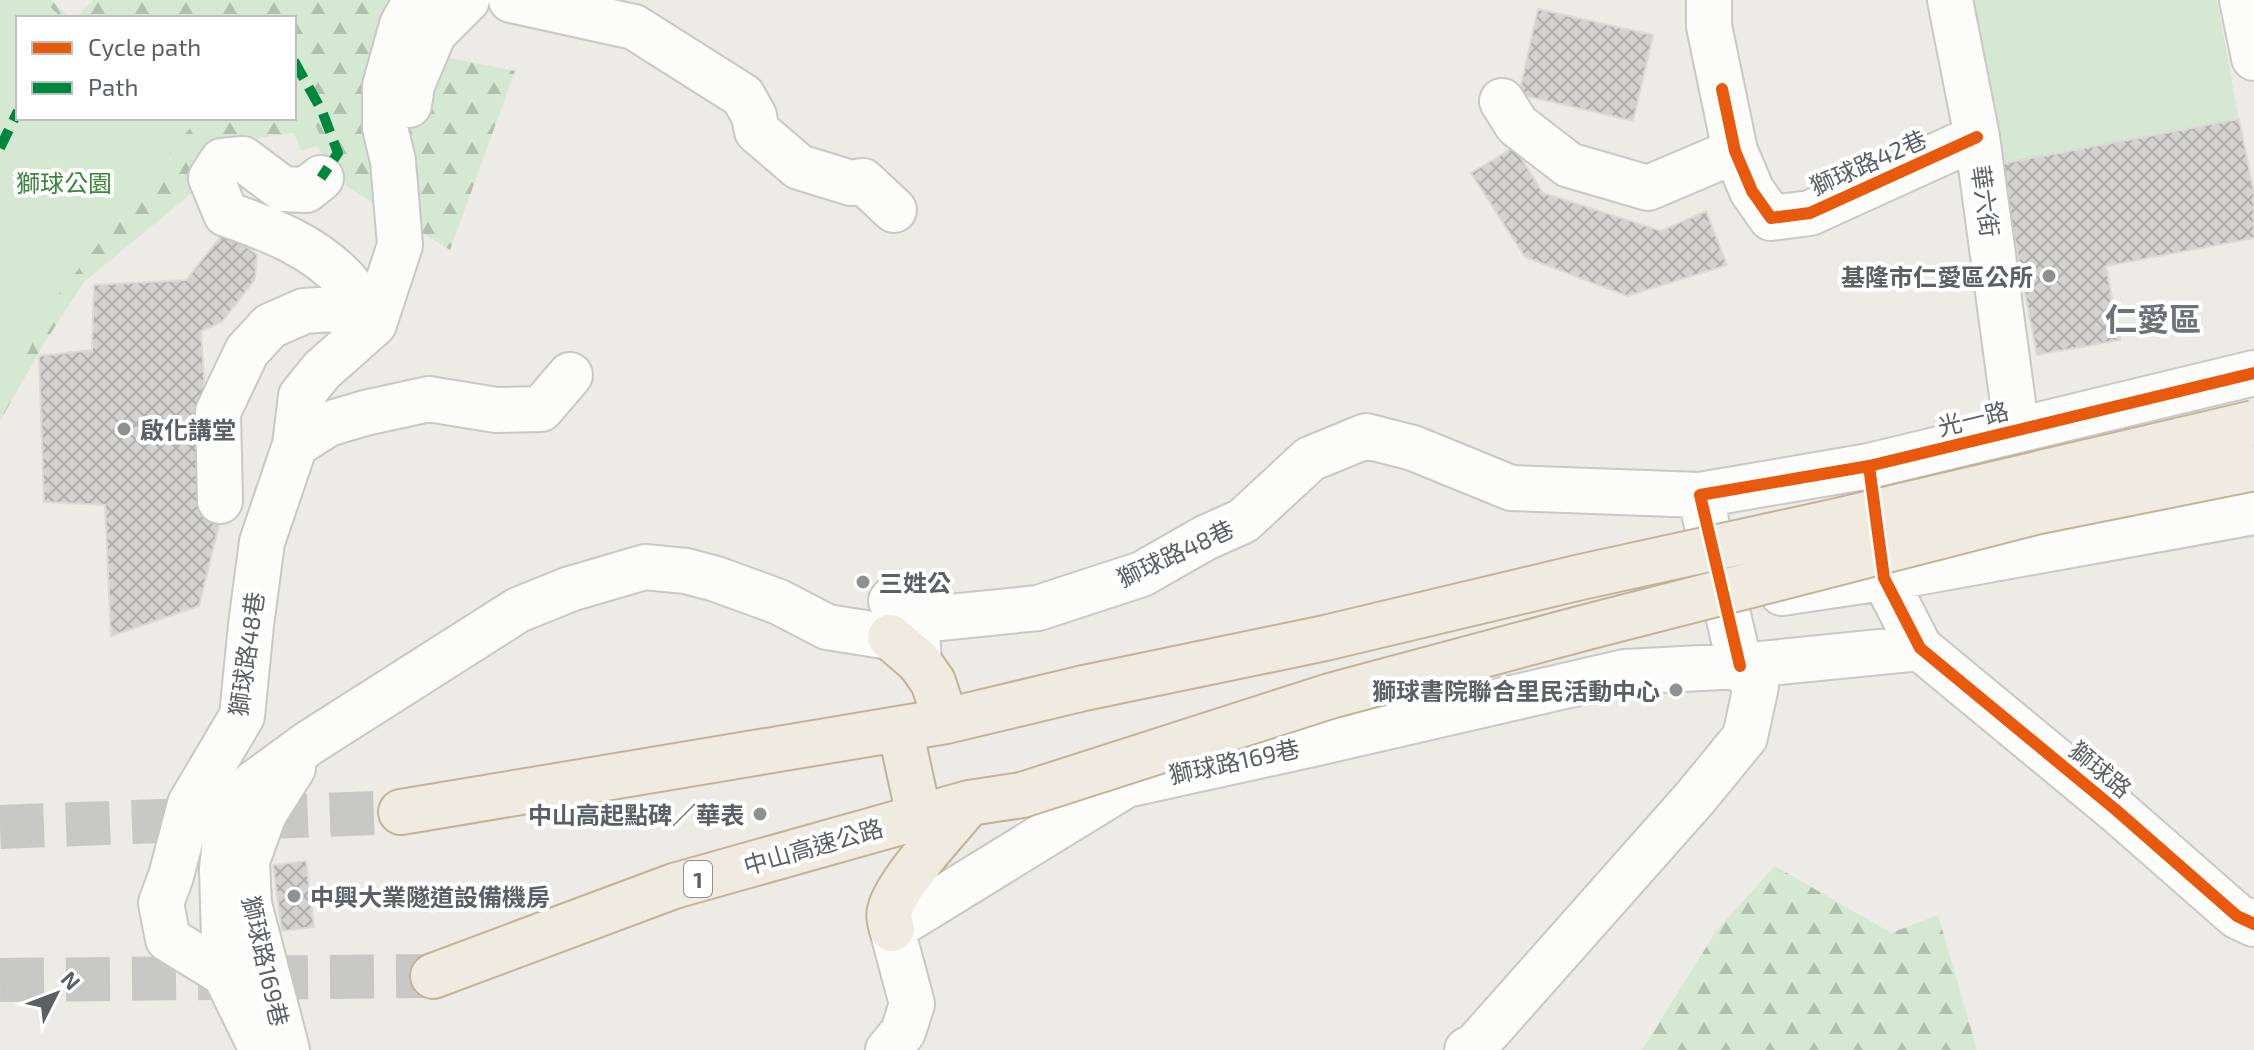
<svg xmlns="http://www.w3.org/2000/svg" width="2254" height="1050" font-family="'Exo 2','Noto Sans TC',sans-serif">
  <defs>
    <pattern id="forest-firs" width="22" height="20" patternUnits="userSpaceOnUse" patternTransform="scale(2)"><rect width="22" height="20" fill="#d5e8d2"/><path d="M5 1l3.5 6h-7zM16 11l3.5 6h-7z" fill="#b0bfae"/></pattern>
    <pattern id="building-cross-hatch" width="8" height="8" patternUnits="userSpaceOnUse" patternTransform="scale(2)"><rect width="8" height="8" fill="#d3d2d0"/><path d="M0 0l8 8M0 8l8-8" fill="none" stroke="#aeaeac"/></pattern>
  </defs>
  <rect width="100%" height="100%" fill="#ecebe6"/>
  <path fill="url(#forest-firs)" d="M0,0H51L71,18H18V118H294V18H76L93,0H470L446,57L515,71L450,250L346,186L306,131L258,138L84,282L43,345L0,421Z
    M1775,866L1891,933L1938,915L1977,1050H1642L1717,930Z"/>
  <path fill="#d5e8d2" d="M0,0H43L62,18H18V118H198L51,304L0,411Z
    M1969,0H2217L2239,119L2000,164Z
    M294,79L304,93L323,144L301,151L289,118H294Z"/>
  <path fill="url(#building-cross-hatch)" stroke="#dcdad6" stroke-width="2" d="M1538,9L1653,35L1633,121L1519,94Z
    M2239,119L2254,193V238L2106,266L2120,340L2037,355L2000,164Z
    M1514,147L1543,193L1661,231L1706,211L1727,265L1627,296L1525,257L1471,173Z
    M226,230L257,255L255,279L222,322L201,331L213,517H221L199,606L111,636L105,505L44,502L39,356L92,350L94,285L186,280Z
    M306,861L314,927L282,931L273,865Z"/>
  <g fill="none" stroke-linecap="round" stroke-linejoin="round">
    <path stroke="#c8c8c6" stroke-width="44" stroke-dasharray="44 22" stroke-linecap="butt" d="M0,827L401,812
      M0,980L433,976"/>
    <defs>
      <path id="minor" d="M511,0L634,27L743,96L754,116L757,131L799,167L851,183L863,181L894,210
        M1709,0V26L1735,151L1752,191L1771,218L1810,213L1977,137
        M1950,0L1977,137L2013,403
        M2242,0L2254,58
        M1502,101L1517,125L1569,165L1648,188L1735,151
        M409,105L412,85L434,33L467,0
        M321,178L306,190L283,189L243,159L222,161L211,178L226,214C269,229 314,246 346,281C357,293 365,310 374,324
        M295,445L328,424L365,413L429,399L496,410L541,409L570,375
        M220,501L218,412L247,351L270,326L304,311L332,309L374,324
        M1876,516L1884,578L1920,648L2116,810L2237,916L2254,924
        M1782,593L1916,573L2254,512
        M919,662L917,630L896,611L891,601L897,594L909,595L940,618L1038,608L1142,574L1205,538L1243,521L1310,459L1366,436L1413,448L1511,488L1700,495L1869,466L2254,373
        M225,974L168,939L161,903L171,876L190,804L242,716L251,625L262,542L295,445L301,396L322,370L374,324L400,245L393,161L385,128V86L402,25L416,0
        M262,1050L225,974L222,869L227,820L237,800L253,784L309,743L518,610L570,589L645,567L686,571L716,579L779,602L827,627L890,637
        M287,1050L249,904L247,861L264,814L293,768
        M888,1050L903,1032L912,1004L892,929L1126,785L1313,744L1625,672L1740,666L1920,648
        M1467,1050L1476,1045L1695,798L1745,737L1756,686L1740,666L1700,495"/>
      <path id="highway" d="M890,637L919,662L933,682L946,721
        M900,729L919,816
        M401,812L946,721L1084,688
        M892,929C890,923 888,916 890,910C897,882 949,828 969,803
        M433,976L674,886L969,803L1022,795"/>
    </defs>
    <use href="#minor" stroke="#c8c8c7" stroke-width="48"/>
    <use href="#highway" stroke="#c3b395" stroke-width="48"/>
    <use href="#minor" stroke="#fcfcfb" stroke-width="44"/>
    <use href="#highway" stroke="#efebe1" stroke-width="44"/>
    <defs>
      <path id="highway-bridge" d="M1084,688L1325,638L1581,577L1833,522L2254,423
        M1022,795L1330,696L1587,627L2035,512L2254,468"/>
    </defs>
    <use href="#highway-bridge" stroke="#c3b395" stroke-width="48" stroke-linecap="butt"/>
    <use href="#highway-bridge" stroke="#efebe1" stroke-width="44"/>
    <path stroke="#00873e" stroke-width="10" stroke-dasharray="20 10" stroke-linecap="butt" d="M294,61L322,111L338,153L321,178
      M0,148L18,111"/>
    <defs>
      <path id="cycleway" d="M1722,89L1735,151L1752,191L1771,218L1810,213L1977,137
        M1869,466L1884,578L1920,648L2116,810L2237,916L2254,924
        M1740,666L1700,495L1869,466L2254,373"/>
    </defs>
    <use href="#cycleway" stroke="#fff" stroke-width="17"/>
    <use href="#cycleway" stroke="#e8590c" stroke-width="12"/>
  </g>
  <g fill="#8e9192" stroke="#fff" stroke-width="3">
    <circle cx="2049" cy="276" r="8"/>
    <circle cx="124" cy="429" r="8"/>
    <circle cx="863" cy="582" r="8"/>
    <circle cx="1676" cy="690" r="8"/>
    <circle cx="760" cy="814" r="8"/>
    <circle cx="294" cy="896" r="8"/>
  </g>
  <g text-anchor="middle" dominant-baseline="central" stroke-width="8" stroke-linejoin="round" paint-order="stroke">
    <rect fill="#fff" stroke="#8d9092" stroke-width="2" x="684" y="861" width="28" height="36" rx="6"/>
    <g font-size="22" font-weight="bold" fill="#5c6064">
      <text x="698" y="879">1</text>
    </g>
    <g font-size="24" fill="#5c6064" stroke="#fff">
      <text transform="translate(1868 162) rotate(-24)">獅球路42巷</text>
      <text transform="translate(1986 201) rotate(82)">華六街</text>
      <text transform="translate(1973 418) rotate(-14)">光一路</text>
      <text transform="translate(1175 553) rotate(-25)">獅球路48巷</text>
      <text transform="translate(246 654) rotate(-82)">獅球路48巷</text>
      <text transform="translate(1234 761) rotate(-12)">獅球路169巷</text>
      <text transform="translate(2101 769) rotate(40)">獅球路</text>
      <text transform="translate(813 846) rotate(-16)">中山高速公路</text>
      <text transform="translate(266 961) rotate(77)">獅球路169巷</text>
    </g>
    <g font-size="24" fill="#3a863b" stroke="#fff">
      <text x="64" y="182">獅球公園</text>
    </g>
    <g font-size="24" font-weight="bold" fill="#5c6064" stroke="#fff" text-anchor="end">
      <text x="2033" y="276">基隆市仁愛區公所</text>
      <text x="140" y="429" text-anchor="start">啟化講堂</text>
      <text x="879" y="582" text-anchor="start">三姓公</text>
      <text x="1660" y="690">獅球書院聯合里民活動中心</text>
      <text x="744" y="814">中山高起點碑／華表</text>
      <text x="310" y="896" text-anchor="start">中興大業隧道設備機房</text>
    </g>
    <g font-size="32" font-weight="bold" fill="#6d7276" stroke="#fff">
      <text x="2153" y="318">仁愛區</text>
    </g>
  </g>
  <rect x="16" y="16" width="280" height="104" fill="#ffffff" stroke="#bebfc1" stroke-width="2"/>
  <rect x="32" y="42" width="40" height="12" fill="#e8590c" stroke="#bebfc1" stroke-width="2"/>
  <text x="88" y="56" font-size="24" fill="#5c6064">Cycle path</text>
  <rect x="32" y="82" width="40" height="12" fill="#00873e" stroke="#bebfc1" stroke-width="2"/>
  <text x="88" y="96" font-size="24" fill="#5c6064">Path</text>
  <g transform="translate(56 994) rotate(48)" stroke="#ffffff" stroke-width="6" paint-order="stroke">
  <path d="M0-6L14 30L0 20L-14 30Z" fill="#5c6064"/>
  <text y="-12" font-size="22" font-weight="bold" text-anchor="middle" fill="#5c6064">N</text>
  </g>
</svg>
